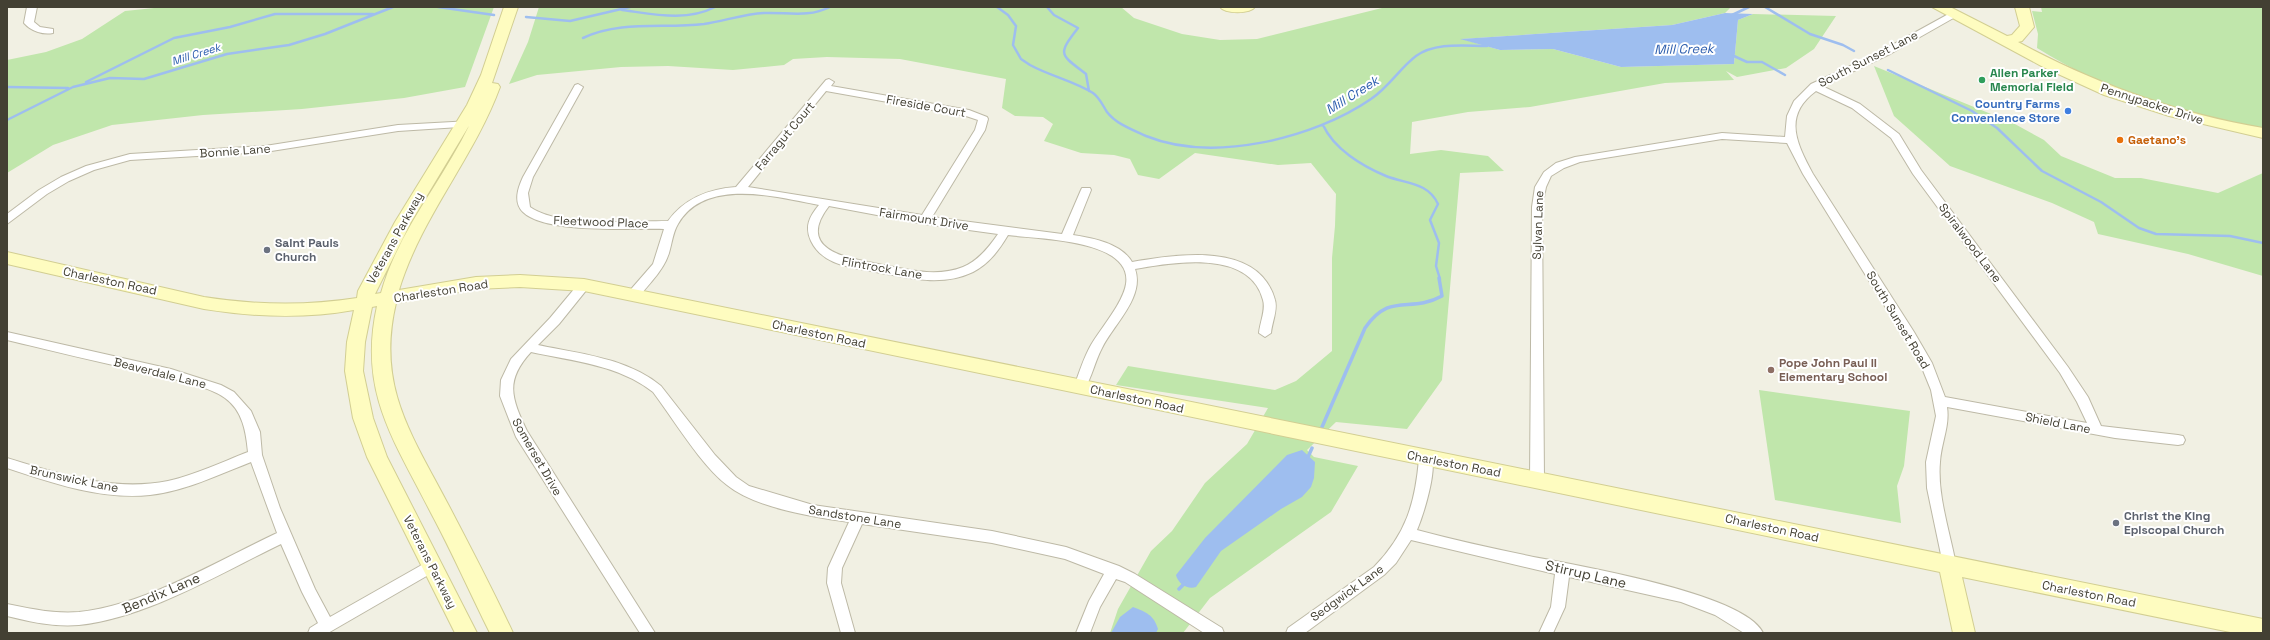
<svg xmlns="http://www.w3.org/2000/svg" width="2270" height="640" font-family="'Space Grotesk',sans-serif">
  <rect width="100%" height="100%" fill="#f1f0e3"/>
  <path fill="#c0e6ab" d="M164,7H494L465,87L404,98L302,109L203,115L112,125L53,145L7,173V60L46,52L82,39L125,11Z
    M539,7H1121L1134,18L1182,34L1220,40L1257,39L1386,7H1731L1725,13L1672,25L1462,39L1500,50L1553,49L1621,67L1734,64L1738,20L1753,14L1836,16L1814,49L1786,68L1737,77L1726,71L1734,80L1665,83L1530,107L1468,112L1412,122L1410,154L1441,150L1488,156L1504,171L1460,173L1442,380L1407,429L1336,422L1307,450L1314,457L1358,466L1331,512L1210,598L1183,633H1110L1118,609L1151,551L1172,531L1205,483L1247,444L1268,408L1116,385L1128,366L1275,390L1296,381L1332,351V258L1335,226L1336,194L1311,163L1278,165L1195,153L1159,179L1138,175L1130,159L1114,155L1081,153L1044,141L1053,124L1043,117L1015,116L1002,108L1006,79L900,59L827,57L793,59L784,65L733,70L668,66L621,67L537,75L509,84L528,42Z
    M2041,7H2263V128C2187,119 2102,89 2037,48L2038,34L2032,11L2042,12Z
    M1874,66L2013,123L2044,140L2061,156L2115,178H2141L2218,193L2263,173V276L2188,254L2098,234L2094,222L2052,203L1950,166L1894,116Z
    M1759,390L1910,411L1904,466L1897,486L1901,523L1775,500Z"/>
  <path fill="#9ebeef" d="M1725,13L1753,14L1738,20L1734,64L1621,67L1553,49L1500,50L1460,39L1672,25Z
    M1302,450L1315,462L1314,478L1311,487L1302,497L1281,509L1221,551L1196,587C1188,590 1178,584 1176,575L1205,538L1287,455Z
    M1133,607C1146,612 1154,615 1158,629L1156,633H1111L1120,617Z"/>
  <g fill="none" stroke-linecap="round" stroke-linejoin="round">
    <path stroke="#9ebeef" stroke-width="2.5" d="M438,7L494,15
      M997,7L1008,15L1016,26L1013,45L1021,59L1030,65C1050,76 1074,81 1093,93C1100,98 1103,106 1107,112C1116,124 1133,130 1146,136C1212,163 1313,139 1371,99C1389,87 1400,68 1416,56C1436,42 1464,46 1487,46
      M1047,7L1054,15L1078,28C1057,55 1060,54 1086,74L1089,91
      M1765,7L1810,34L1843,45L1854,51
      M622,10C653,14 686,22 715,7
      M1732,15L1749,7
      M526,17L570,21L630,7
      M583,38C621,20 664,29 704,24C724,21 744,14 764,13C787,12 808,18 830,7
      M1734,56L1747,62H1762L1785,75
      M1888,70L1972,111L1997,128L2042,171L2101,202L2139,228L2156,234L2230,236L2263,243
      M86,82L174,38L230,27L275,14H373
      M7,87L68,88
      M7,120L73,87L110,78L144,79L227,54L289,45L325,34L393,7
      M1323,125C1334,149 1362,166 1386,176C1406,184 1428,182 1438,204L1430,220L1439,243L1436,266L1440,279"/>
    <path stroke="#9ebeef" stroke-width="3.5" d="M1322,427L1365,328C1391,291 1409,314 1442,296L1439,278
      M1308,457L1312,448
      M1179,589L1186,582"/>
    <defs>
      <path id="street" d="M27,7H37L34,22L40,27L53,29V33C43,35 31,31 24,23Z
        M1954,11L1959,14L1957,16L1890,54L1822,86L1860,104L1899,134L1921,170L2068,367L2088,397L2101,426L2178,435L2183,436L2185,440L2183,444L2178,445L2115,438L1947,407C1950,426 1941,443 1940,462C1937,495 1950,532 1956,565L1954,569L1949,571L1944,569L1927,488L1926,462L1936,416L1931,390L1920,363L1803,174L1787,143L1722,139L1580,162L1564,168L1551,176L1546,187L1542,207L1544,481L1542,485L1537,486L1532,485L1530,481L1532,207L1535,187L1544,172L1556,163L1575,157L1722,133L1785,137L1787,116L1794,101L1811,84L1874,55ZM1816,91L1852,108L1891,138L1913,174L2060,373L2077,402L2087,423L1945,397L1932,363L1914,332L1813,174C1797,144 1782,116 1816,91Z
        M829,79L834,82L831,86L969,110L987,117L988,119L985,130L932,217L1062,234L1081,190L1082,188H1090L1091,190L1073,235C1092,238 1121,243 1132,262C1177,254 1259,241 1275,300C1278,310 1272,322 1271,333L1265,337L1259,333C1260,322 1266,310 1263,300C1250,249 1173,262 1135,269C1145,297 1114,324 1102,348C1095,361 1092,377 1084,390H1076L1074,387C1079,373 1084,357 1091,345C1101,328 1123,303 1126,284C1133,239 1037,239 1008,235C999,250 989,264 973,272C942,287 908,278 876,272C852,267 823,266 811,241C804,226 810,216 819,205C777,197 705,177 678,224C673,232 672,243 669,253C666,263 659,273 652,281C647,287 640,297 632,299L626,295L653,264L664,229C632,228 545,234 523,212C513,202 518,188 523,177L575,85L578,84L583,87L533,177L528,193L530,207C560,228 631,221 668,221C685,198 708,189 736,187L826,80ZM826,91L966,116L978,120L975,130L922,215L748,187ZM829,206L925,224L998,234C989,247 978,261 963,267C936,278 905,269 878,264C847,258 795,250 829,206Z
        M471,121L475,122V126L398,131L265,152L130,160L94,170L69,181L47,194L7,224V214L39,190L61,177L86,166L130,154L265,146L398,125Z
        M584,281L590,285L588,288L559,324L538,345C581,354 627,358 661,386L715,455L736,477L749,486L813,505L992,531L1066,547L1119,566L1135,574L1222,628L1224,633H1204L1125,582L1116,579L1100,607L1090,633H1076L1089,601L1104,574L1065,559L992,543L862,524L842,568L841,583L855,633H841L827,583L828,568L849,522C814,517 755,508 727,485C701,465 674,420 653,392C619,365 573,361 531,352C504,381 512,399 527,431L655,633H640L516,437L500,396L501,380L511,359L550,318L580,282Z
        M7,332L171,369L221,385L234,392L251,411L260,432L262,455L280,508L315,589L330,617L427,562L432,560L437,562L439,566L437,570L328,633H308L310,628L318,623L302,592L281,544C221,573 146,618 79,625C54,627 31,622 7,616V604C31,609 55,614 79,612C145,605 217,561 277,533L251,462C218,475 185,491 150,495C101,500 52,483 7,468V458C59,474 113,492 168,481C195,475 222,462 248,452C246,432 243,411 225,398C207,385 166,377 144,372C98,362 53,351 7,340Z
        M1426,454L1431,455C1438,469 1423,516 1417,530C1454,540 1491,548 1529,556C1573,565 1745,593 1763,633H1744L1715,615L1681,602L1569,577L1565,607L1553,633H1539L1551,607L1555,574L1411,540L1396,563L1384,575L1305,633H1286L1288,628L1374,567C1406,534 1415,504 1419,459L1421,455Z"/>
      <path id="secondary" d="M504,7H518L492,83L498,84L500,87C474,158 421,217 399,290L476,277L520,275L584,279L2263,619V633H2235L1962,577L1975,633H1953L1940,572L584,291L520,287L476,289L396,303C376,387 412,435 449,506C471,548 493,590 513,633H490C470,593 452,552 431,513C394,440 358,392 377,306L372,307L365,342L363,371L373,418L387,457L477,633H455L367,457L353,418L345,371L347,342L354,310C304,319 254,317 204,309L7,264V252L204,297C255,305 306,306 357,298L358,291L395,222L467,105L481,75ZM470,124C442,182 398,231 381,293L375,294L411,222Z
        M1220,7H1255C1250,14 1225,14 1220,7Z
        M1932,7H1950L2007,36L2012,35L2020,26L2015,7H2029L2034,27L2022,41L2018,42C2096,84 2176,113 2263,128V138L2169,116L2104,95L2045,68Z"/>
    </defs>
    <use href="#street" stroke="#bdb9a6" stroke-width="2"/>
    <use href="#secondary" stroke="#d2ce92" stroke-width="2"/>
    <use href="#street" fill="#fff" fill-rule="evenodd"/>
    <use href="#secondary" fill="#fefcc0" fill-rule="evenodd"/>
  </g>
  <circle fill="#2e9e5b" stroke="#fff" stroke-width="1.5" cx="1982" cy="80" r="4"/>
  <circle fill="#3f7fe0" stroke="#fff" stroke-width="1.5" cx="2068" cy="111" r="4"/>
  <circle fill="#e8710a" stroke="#fff" stroke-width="1.5" cx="2120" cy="140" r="4"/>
  <g fill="#6b7280" stroke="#fff" stroke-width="1.5">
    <circle cx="267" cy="250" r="4"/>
    <circle cx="2116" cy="523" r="4"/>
  </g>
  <circle fill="#8d6e63" stroke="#fff" stroke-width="1.5" cx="1771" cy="370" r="4"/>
  <g text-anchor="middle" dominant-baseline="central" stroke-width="4" stroke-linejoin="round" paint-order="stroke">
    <g font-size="11" font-style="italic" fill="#2d5eae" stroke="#fff">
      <text transform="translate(196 54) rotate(-17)">Mill Creek</text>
    </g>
    <g font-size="12" fill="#434033" stroke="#fff">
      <text transform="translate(1868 59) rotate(-27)">South Sunset Lane</text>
      <text transform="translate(2152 104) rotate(18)">Pennypacker Drive</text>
      <text transform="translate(926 106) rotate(10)">Fireside Court</text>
      <text transform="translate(785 136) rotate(-50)">Farragut Court</text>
      <text transform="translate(235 151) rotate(-4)">Bonnie Lane</text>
      <text transform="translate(924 219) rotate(9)">Fairmount Drive</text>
      <text transform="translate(601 222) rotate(2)">Fleetwood Place</text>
      <text transform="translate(1538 225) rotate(-88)">Sylvan Lane</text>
      <text transform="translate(395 238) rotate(-61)">Veterans Parkway</text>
      <text transform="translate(1970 243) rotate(53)">Spiralwood Lane</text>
      <text transform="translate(882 268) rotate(10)">Flintrock Lane</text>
      <text transform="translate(110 281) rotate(12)">Charleston Road</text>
      <text transform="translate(441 291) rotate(-9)">Charleston Road</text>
      <text transform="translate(1898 320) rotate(59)">South Sunset Road</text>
      <text transform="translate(819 334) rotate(12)">Charleston Road</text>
      <text transform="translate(160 373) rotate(14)">Beaverdale Lane</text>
      <text transform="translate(1137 399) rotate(12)">Charleston Road</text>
      <text transform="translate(2058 423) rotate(11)">Shield Lane</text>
      <text transform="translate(537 457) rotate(60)">Somerset Drive</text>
      <text transform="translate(1454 464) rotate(11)">Charleston Road</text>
      <text transform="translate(74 479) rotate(12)">Brunswick Lane</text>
      <text transform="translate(855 517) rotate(9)">Sandstone Lane</text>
      <text transform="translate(1772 528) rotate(12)">Charleston Road</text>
      <text transform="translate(430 562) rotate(63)">Veterans Parkway</text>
      <text transform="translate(1347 593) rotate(-36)">Sedgwick Lane</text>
      <text transform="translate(2089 594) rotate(11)">Charleston Road</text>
    </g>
    <g font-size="12" font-weight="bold" fill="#27864d" stroke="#fff" text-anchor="start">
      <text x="1990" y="73">Allen Parker<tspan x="1990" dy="14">Memorial Field</tspan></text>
    </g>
    <g font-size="12" font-weight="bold" fill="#366cbe" stroke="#fff" text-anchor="end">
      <text x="2060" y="104">Country Farms<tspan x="2060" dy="14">Convenience Store</tspan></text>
    </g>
    <g font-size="12" font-weight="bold" fill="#c56008" stroke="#fff" text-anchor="start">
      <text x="2128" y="140">Gaetano's</text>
    </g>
    <g font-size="12" font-weight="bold" fill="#5b616d" stroke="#fff" text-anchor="start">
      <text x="275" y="243">Saint Pauls<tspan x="275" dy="14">Church</tspan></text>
      <text x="2124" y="516">Christ the King<tspan x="2124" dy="14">Episcopal Church</tspan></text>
    </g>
    <g font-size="12" font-weight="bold" fill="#785e54" stroke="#fff" text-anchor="start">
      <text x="1779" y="363">Pope John Paul II<tspan x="1779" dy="14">Elementary School</tspan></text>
    </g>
    <g font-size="13" font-style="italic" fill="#2d5eae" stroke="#fff">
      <text transform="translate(1684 49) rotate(-1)">Mill Creek</text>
      <text transform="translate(1352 95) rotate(-32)">Mill Creek</text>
    </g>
    <g font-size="14" fill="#434033" stroke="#fff">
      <text transform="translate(1586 574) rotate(13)">Stirrup Lane</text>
      <text transform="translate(161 593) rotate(-23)">Bendix Lane</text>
    </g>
  </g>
  <rect width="2270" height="640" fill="none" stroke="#434033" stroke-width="16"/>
</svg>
